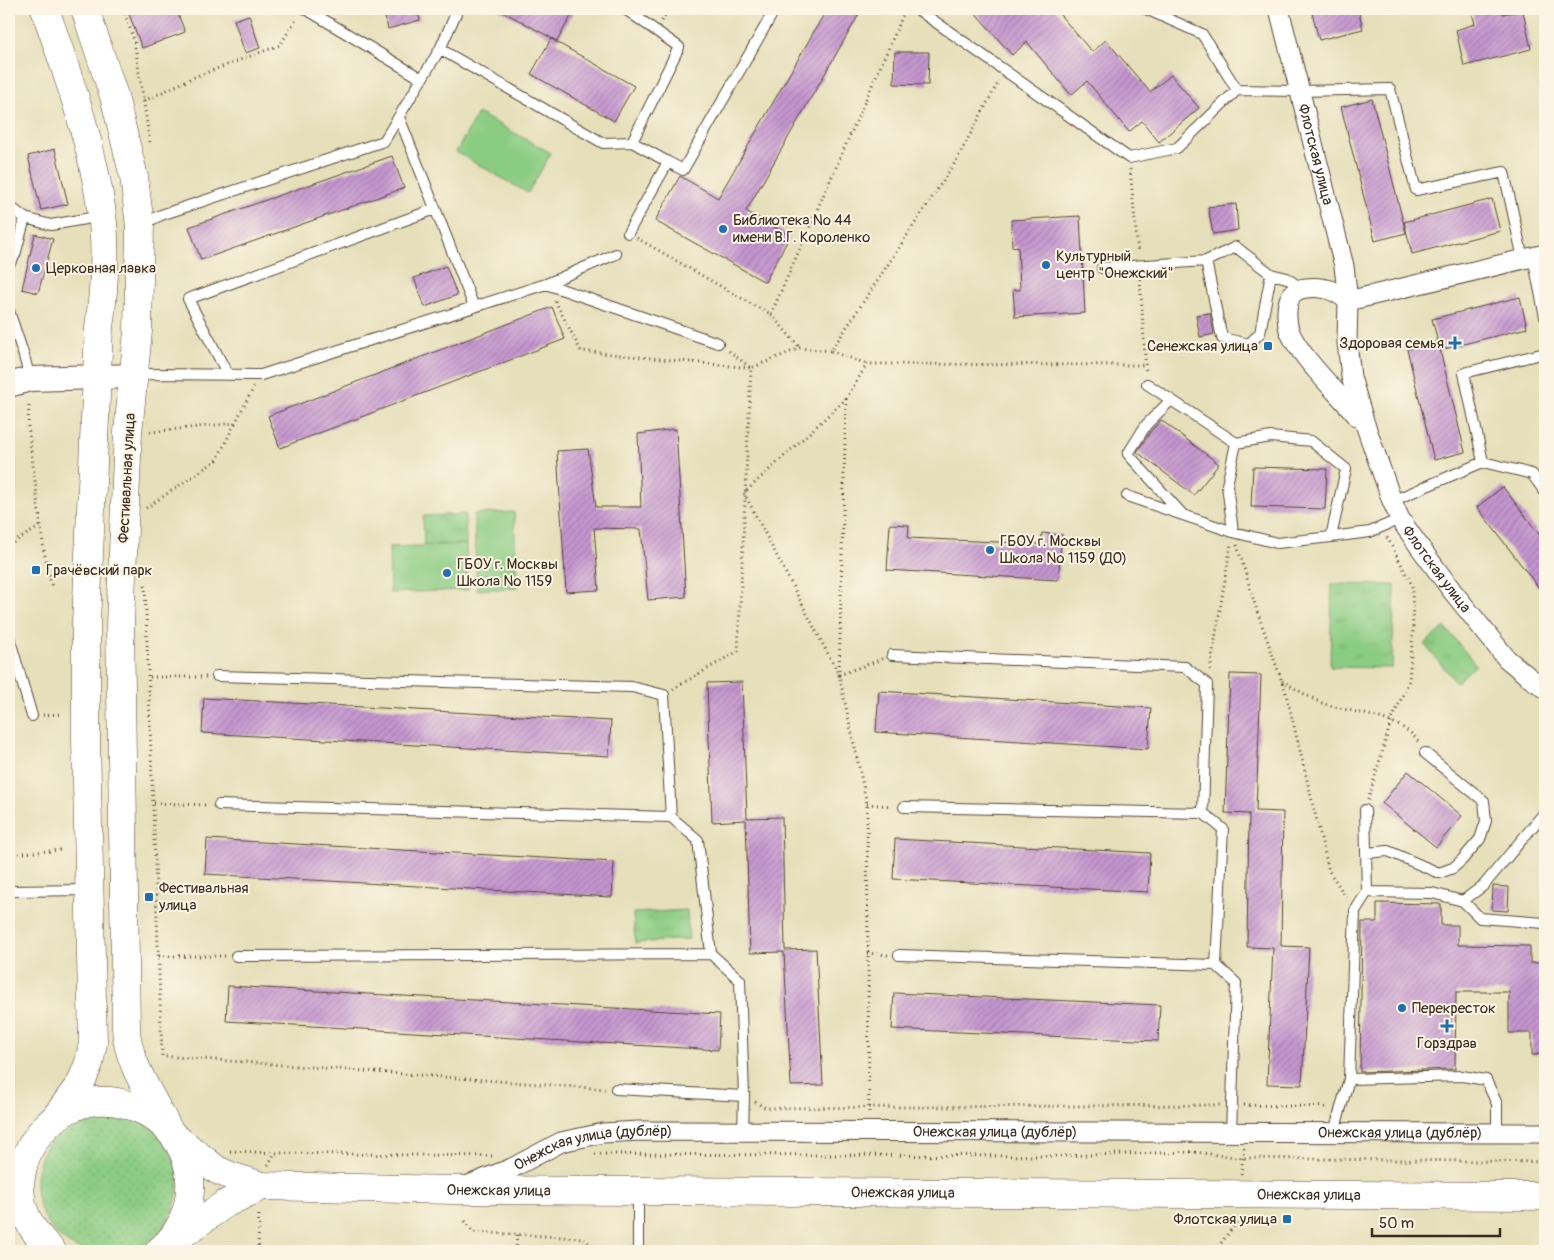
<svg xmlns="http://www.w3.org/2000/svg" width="1554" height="1260" font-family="Pangolin,sans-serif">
  <defs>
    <pattern id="grass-dots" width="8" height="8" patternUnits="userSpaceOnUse" patternTransform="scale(1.25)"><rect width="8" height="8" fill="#8bcc83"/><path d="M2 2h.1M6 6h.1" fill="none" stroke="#79af71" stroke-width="1.8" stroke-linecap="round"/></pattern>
    <pattern id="park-tufts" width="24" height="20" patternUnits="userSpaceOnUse" patternTransform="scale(1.25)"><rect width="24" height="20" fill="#8bcc83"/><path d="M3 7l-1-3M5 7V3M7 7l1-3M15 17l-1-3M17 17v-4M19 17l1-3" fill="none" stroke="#79af71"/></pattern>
    <pattern id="building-hatch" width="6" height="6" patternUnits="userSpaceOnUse" patternTransform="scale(1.25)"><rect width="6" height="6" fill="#c596d0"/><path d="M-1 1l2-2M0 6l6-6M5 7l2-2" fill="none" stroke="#a17ba8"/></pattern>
  </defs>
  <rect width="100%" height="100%" fill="#fcf5e5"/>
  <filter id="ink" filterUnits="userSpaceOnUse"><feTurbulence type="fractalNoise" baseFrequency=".02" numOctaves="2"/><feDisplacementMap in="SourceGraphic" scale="10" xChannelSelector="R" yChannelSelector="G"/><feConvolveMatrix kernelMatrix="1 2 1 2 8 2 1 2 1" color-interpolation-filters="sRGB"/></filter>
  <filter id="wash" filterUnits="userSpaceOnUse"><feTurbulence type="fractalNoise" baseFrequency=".0096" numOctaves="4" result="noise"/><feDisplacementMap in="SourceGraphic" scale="20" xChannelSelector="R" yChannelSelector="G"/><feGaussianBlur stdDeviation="1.12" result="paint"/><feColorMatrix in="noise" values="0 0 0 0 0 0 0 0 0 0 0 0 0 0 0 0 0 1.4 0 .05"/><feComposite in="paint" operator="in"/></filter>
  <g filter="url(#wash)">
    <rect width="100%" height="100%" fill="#e5dfba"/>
    <path fill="url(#grass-dots)" stroke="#637b50" d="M36 1184a71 71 0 1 1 142 0a71 71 0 1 1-142 0Z"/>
    <path fill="url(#park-tufts)" stroke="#637b50" d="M465,514L466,544L424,546L423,516Z
      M1332,584L1395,585L1392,668L1330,667Z
      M1445,627L1476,665L1456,682L1424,644Z
      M687,910L689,939L635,943L633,913Z"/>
    <path fill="#8bcc83" stroke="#637b50" d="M478,113L551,153L528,193L456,152Z
      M514,512L517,588L477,590L474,514Z
      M466,544L468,590L390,593L389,547Z"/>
    <g id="blocks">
      <path fill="url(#building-hatch)" d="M127,9H176L185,32L142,48Z
        M383,9H417L420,20L388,29Z
        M498,9H575L557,41Z
        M827,9H862L746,211L790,236L765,282L655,221L680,176L718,198Z
        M972,9H1055L1092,52L1106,40L1150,92L1171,75L1199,108L1159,142L1142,121L1129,132L1087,81L1071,95L1027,42L1012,55Z
        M1311,9H1358L1363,29L1319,40Z
        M1471,9H1502L1503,14L1523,11L1531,49L1464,66L1456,30L1475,24Z
        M249,15L260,48L245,53L234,20Z
        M551,39L634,86L614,121L531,74Z
        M895,52H929L928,85L894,84Z
        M1372,99L1406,233L1375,241L1341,107Z
        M55,149L68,204L41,210L28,156Z
        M392,156L404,188L201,260L189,227Z
        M1492,199L1500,231L1412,254L1404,222Z
        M1236,204L1238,230L1213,234L1208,207Z
        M1080,216L1085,313L1015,317L1013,290H1020L1018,246L1012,247L1011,220Z
        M35,234L53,239L38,293L22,289Z
        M446,266L457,295L425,307L414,278Z
        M1520,297L1527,328L1440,350L1432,319Z
        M552,307L565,339L280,448L268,416Z
        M1210,313L1214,334L1200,337L1196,315Z
        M1438,342L1465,452L1434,460L1407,349Z
        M1161,420L1219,464L1194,495L1137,452L1151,431Z
        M676,429L686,597L648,600L641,529L594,528L599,590L566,592L557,451L588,449L596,507H641L638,434Z
        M1253,467L1327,469L1325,509L1251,507Z
        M1503,487L1545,542V596L1477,507Z
        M890,524L909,525L908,538L1041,544L1042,533L1062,535L1058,580L887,570Z
        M1230,674L1261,675L1256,811L1283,812L1281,946L1309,947L1302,1085L1267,1084L1273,948L1247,947L1249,814L1225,813Z
        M742,682L747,818L782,817L785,950L816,949L823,1085L791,1086L784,952L750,953L746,820L712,822L707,683Z
        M879,691L1151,708L1148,749L876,732Z
        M204,698L611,721L609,756L202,733Z
        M1408,771L1462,816L1436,847L1382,803Z
        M207,839L614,862L612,897L205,874Z
        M895,839L1150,853L1148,892L893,879Z
        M1493,886L1509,887L1508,911L1492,910Z
        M1377,903L1441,904V925H1458V945L1530,946V963H1545V1054L1532,1055V1033H1509V992H1456L1455,1069L1360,1072L1362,922H1377Z
        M228,986L720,1014L718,1050L226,1021Z
        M894,993L1160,1005L1158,1041L892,1029Z"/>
    </g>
  </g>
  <g filter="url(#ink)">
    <use href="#blocks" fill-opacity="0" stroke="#544535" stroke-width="1"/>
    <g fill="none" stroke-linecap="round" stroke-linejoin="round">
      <defs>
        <path id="service" d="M306,9L422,79
          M625,9L679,47L632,142L668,162L628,233
          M917,9L1129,158L1177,148L1237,90
          M1146,9L1202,34L1237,90L1300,91L1390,89L1416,190L1504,172L1523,259
          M440,49L603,143L632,142
          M399,117L474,307
          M668,162L683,170L775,9
          M9,206L25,218L51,225L102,216
          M141,225L161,215L384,141L440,49L458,9
          M1533,257L1545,317
          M9,264L15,255L25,218
          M1102,268L1206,261
          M1271,274L1260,333L1249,344L1222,338L1206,261L1236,247L1271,274L1287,278L1300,288
          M546,284L718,343
          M9,311L24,356L30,379
          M227,373L188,299L435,209
          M135,375L148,374L261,375L546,284L616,254
          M1147,384L1236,443
          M1171,400L1146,425L1128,454L1183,515
          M1483,462L1532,474L1545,492
          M1127,496L1233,532L1277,543L1331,537L1346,469L1311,441L1271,437L1236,443L1227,485L1233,532
          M1392,501L1483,462L1464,373L1545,353
          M1331,537L1370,532L1400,519
          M9,637L32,716
          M892,655L1185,667L1207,684L1203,813L1223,829L1216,965L1236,983L1231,1134
          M217,676L632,687L664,695L671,817L698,840L711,954L740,980L744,1096L743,1132
          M219,805L671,817
          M904,807L1203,813
          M1365,810L1367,892
          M1366,853L1388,851L1439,873L1453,868L1462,860L1480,839L1486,821L1484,801L1425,753
          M9,891L89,890
          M1463,901L1480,918L1545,923
          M899,955L1216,965
          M236,956L711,954
          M1349,1079L1462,1076L1486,1080L1497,1104V1134
          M616,1089L744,1096
          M1334,1132L1349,1079L1355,911L1367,892L1432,893L1463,901L1484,885L1545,812
          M638,1251V1192"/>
        <g id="minor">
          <path id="s1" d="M1279,9L1344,266L1348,301L1347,342L1351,377L1365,424L1392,501L1400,519L1419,546L1453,592L1507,659L1530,678L1545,688"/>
          <path d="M1348,301C1335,290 1324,286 1306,288C1296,289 1290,294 1288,304C1286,311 1287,323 1289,330C1298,355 1340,395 1358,417"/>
          <path d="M1348,301L1545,254"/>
          <path id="s2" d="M466,1186L512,1168L561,1142L603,1133L639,1131L1545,1133"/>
        </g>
        <path id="tertiary" d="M9,385L30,379L134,376"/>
        <g id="secondary">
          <path d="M45,9C68,76 93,144 102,214C107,252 104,291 99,328L86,623V739L93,1043L89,1063L81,1083L55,1118"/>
          <path d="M85,9L114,96L134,177L140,226L138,331L128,432L120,624L126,1028C127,1061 151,1096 166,1125"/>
          <path id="s3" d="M175,1137L217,1170L231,1176L262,1186L455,1190L1545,1196"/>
          <path d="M174,1240L225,1204L262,1186"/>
          <path d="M52,1251C42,1241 33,1231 27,1218C1,1160 55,1091 117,1102C131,1105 144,1109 155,1118C175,1132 188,1154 190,1178C192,1206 181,1234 159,1251"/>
        </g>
      </defs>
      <use href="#service" stroke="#544535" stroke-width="12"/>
      <use href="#minor" stroke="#544535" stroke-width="21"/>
      <use href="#tertiary" stroke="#544535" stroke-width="26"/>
      <use href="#secondary" stroke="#544535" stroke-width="29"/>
      <path stroke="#544535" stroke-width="3" stroke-dasharray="1 4" stroke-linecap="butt" d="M123,9L134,40L150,143
        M662,21L668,9
        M144,101L192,78L280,45L297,18
        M1130,169L1138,252
        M637,238L753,305L771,314L800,348
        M1140,279L1146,372
        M555,301L581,351L751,368L738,651L673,689
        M771,314L904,13
        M729,351L751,368L800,348L831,351L956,161L999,81
        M831,351L867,364
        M846,399L839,675L867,804L869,1114
        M29,406L28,426L44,551L52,588
        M150,432L235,423L254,387
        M146,508L217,460L235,423
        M9,545L41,526
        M1237,545L1257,611L1286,693L1329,871L1348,900
        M145,585L162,1056L605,1089
        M882,659L839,675L744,493L846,399L867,364L1146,365
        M1210,670L1231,543
        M150,677H206
        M1282,681C1295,688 1308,697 1322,703C1349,713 1404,716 1419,743
        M43,715L62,714
        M1368,800L1391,722L1409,681L1413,633L1412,585L1387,537
        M154,803L206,805
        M867,804L892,806
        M9,854L63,850
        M867,953L888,955
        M159,956H225
        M755,1102L766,1108L1220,1105
        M1244,1105L1328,1107
        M230,1151L275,1153
        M595,1154L1055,1156L1194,1152L1243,1158L1545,1162
        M268,1165L275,1153L492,1156
        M1241,1174L1244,1148
        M465,1221L473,1232L583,1238L598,1251
        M258,1251L259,1213
        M516,1251L517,1234
        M1215,1251L1239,1219V1214"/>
      <use href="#service" stroke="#fff" stroke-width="10"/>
      <use href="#minor" stroke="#fff" stroke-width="19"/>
      <use href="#tertiary" stroke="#fff" stroke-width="24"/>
      <use href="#secondary" stroke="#fff" stroke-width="28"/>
    </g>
  </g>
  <g fill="#1f6fb2" stroke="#fcf5e5" stroke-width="2">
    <circle cx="723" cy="229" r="5"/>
    <circle cx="1046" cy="265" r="5"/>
    <circle cx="36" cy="268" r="5"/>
    <path d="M1452.5 335.5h5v5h5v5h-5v5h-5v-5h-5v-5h5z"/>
    <rect x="1263" y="341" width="10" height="10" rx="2.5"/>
    <circle cx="990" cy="550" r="5"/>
    <rect x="31" y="565" width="10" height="10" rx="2.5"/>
    <circle cx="447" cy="573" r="5"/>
    <rect x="144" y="892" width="10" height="10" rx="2.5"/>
    <circle cx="1402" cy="1008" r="5"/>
    <path d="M1444.5 1018.5h5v5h5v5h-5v5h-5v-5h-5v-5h5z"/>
    <rect x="1282" y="1214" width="10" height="10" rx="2.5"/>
  </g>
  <g text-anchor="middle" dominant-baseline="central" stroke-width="4" stroke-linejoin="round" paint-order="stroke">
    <g font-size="15" fill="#3b2a1e" stroke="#fcf5e5">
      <text stroke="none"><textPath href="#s1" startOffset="150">Флотская улица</textPath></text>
      <text transform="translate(127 478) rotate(-87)">Фестивальная улица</text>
      <text stroke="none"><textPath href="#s1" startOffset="589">Флотская улица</textPath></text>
      <text stroke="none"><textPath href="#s2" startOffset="540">Онежская улица (дублёр)</textPath></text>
      <text stroke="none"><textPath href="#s2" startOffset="945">Онежская улица (дублёр)</textPath></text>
      <text stroke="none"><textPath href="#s2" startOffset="135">Онежская улица (дублёр)</textPath></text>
      <text stroke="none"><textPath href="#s3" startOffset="338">Онежская улица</textPath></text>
      <text stroke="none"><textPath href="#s3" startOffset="742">Онежская улица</textPath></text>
      <text stroke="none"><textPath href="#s3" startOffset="1148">Онежская улица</textPath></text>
    </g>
    <g font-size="15" fill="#3b2a1e" stroke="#fcf5e5" text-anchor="start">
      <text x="733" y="220">Библиотека № 44<tspan x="733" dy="17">имени В.Г. Короленко</tspan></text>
      <text x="1056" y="256">Культурный<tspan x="1056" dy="17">центр "Онежский"</tspan></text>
      <text x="46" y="268">Церковная лавка</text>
      <text x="1444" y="343" text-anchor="end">Здоровая семья</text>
      <text x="1258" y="346" text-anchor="end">Сенежская улица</text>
      <text x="1000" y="541">ГБОУ г. Москвы<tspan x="1000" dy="17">Школа № 1159 (ДО)</tspan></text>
      <text x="457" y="564">ГБОУ г. Москвы<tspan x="457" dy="17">Школа № 1159</tspan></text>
      <text x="46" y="570">Грачёвский парк</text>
      <text x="159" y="888">Фестивальная<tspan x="159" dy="17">улица</tspan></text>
      <text x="1412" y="1008">Перекресток</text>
      <text x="1447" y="1043" text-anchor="middle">Горздрав</text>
      <text x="1277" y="1219" text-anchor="end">Флотская улица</text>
    </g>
  </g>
  <rect width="1554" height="1260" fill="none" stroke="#fcf5e5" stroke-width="30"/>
  <path d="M1372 1228v8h128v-8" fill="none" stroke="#3b2a1e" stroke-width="2.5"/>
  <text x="1379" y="1228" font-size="15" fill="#3b2a1e" stroke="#fcf5e5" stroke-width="4" paint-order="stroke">50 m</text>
</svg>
